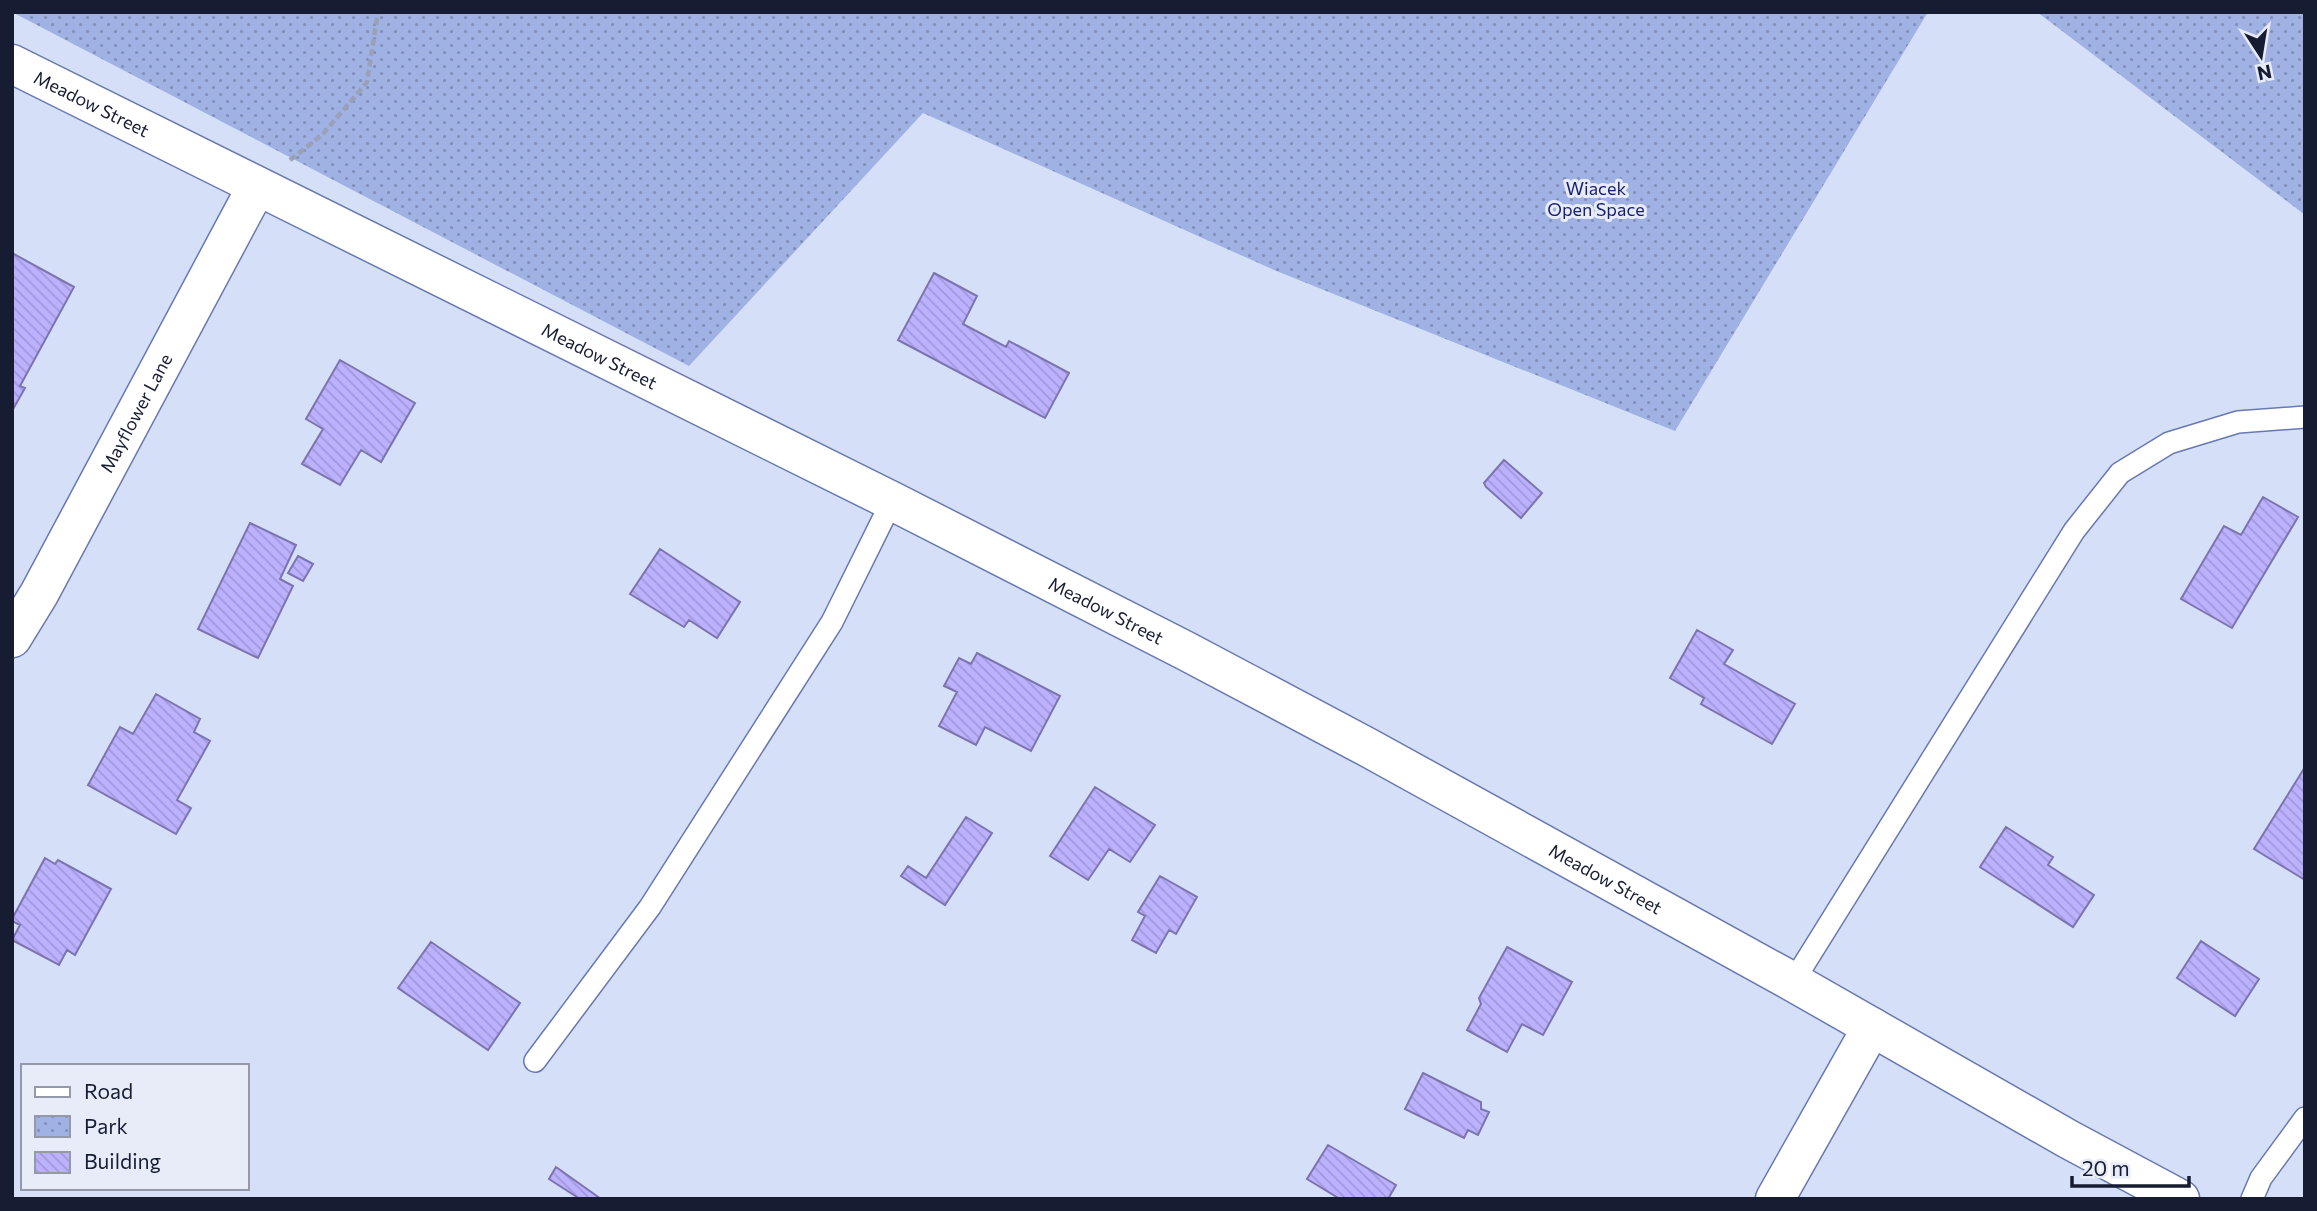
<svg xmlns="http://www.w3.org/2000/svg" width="2317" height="1211" font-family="Commissioner,sans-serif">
  <defs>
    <pattern id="park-dots" width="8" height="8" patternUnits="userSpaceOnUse" patternTransform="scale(1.75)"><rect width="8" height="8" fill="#a0b1e4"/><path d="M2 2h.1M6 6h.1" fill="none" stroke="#818fb9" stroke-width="1.8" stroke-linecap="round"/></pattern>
    <pattern id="building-back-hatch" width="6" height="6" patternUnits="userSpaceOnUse" patternTransform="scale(1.75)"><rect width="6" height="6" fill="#bcb1fe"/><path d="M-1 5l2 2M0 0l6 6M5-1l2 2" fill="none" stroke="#a198da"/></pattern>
  </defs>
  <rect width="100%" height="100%" fill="#d6dff8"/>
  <path fill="url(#park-dots)" d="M12,12H1928L1675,431L1274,270L923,113L689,366Z
    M2037,12H2305V215Z"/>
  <path fill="url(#building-back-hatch)" stroke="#7c74ae" stroke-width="2" d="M12,253L74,287L20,386L25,388L12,411Z
    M934,273L977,296L963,324L1006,347L1009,341L1069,373L1045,418L898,340Z
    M340,360L415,403L381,462L361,450L340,485L302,464L323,429L306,419Z
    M1504,460L1542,493L1521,518L1486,487L1484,483Z
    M2263,497L2298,517L2232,628L2181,599L2224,526L2241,535Z
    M250,523L296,545L280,579L293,586L258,658L198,629Z
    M660,549L740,602L717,638L689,620L684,627L630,594Z
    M298,556L313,564L303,581L288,573Z
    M1697,630L1733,650L1724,664L1795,704L1772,744L1701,704L1704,698L1670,678Z
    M977,653L1060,696L1031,751L985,727L976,745L939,726L957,692L944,686L959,658L971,664Z
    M156,694L200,719L194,732L210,741L177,800L191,808L176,834L88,785L120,727L133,734Z
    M2305,767V880L2254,849Z
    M1095,787L1155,825L1130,862L1109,849L1088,880L1050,856Z
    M966,817L992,833L945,905L901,876L908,866L926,878Z
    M2006,827L2053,857L2048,865L2094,895L2073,927L1980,867Z
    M45,858L55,864L58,860L111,889L75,955L67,950L59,965L12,940L20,925L12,921V919Z
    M1160,876L1197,897L1176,934L1169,930L1156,953L1132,940L1145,916L1138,912Z
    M2201,941L2259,979L2235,1016L2177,978Z
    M431,942L520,1003L488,1050L398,988Z
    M1507,947L1572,982L1543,1035L1522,1024L1507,1052L1467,1030L1481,1004L1479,998Z
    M1423,1073L1481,1102V1109L1489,1112L1478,1135L1468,1130L1464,1138L1405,1109Z
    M1328,1145L1396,1185L1388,1199H1340L1307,1179Z
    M556,1167L601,1199H580L549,1179Z"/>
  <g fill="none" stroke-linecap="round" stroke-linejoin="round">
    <defs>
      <path id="lane" d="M1793,982L2074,531L2120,473L2169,443L2238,422L2305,417
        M535,1061L650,907L832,622L892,501
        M2252,1199L2261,1178L2305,1118"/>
      <g id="street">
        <path id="s1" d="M12,638L39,594L257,186"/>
        <path d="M1775,1199L1872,1027"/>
      </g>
      <g id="secondary">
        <path id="s2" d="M12,64L892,501L1186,651L1367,747L1793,982L2068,1139L2180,1199"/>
      </g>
    </defs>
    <use href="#lane" stroke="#6779b0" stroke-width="24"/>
    <use href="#street" stroke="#6779b0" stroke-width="41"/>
    <use href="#secondary" stroke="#6779b0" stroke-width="41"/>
    <path stroke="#99a1b9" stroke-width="4.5" stroke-dasharray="7 3.5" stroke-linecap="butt" d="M290,160L323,134L367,82L378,12"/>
    <use href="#lane" stroke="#fff" stroke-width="21"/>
    <use href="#street" stroke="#fff" stroke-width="38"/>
    <use href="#secondary" stroke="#fff" stroke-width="38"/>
  </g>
  <g text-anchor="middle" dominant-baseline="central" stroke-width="6" stroke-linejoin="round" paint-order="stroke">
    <g font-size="18" fill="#161c32" stroke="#e8ecf9">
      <text stroke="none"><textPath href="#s2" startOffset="89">Meadow Street</textPath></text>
      <text stroke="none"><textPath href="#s2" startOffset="656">Meadow Street</textPath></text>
      <text stroke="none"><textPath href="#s1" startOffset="257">Mayflower Lane</textPath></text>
      <text stroke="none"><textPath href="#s2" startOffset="1223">Meadow Street</textPath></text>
      <text stroke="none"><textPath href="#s2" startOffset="1790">Meadow Street</textPath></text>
    </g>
    <g font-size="18" fill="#161f70" stroke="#e8ecf9">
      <text x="1596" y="188">Wiacek<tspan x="1596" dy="21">Open Space</tspan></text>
    </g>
  </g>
  <rect width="2317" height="1211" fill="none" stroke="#161c32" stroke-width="28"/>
  <rect x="21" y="1064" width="228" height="126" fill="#e8ecf9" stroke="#9499a9" stroke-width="2"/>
  <rect x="35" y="1087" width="35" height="10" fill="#ffffff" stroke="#9499a9" stroke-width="2"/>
  <text x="84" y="1099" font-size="21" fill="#161c32">Road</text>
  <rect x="35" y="1116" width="35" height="21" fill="url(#park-dots)" stroke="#9499a9" stroke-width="2"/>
  <text x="84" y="1134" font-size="21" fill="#161c32">Park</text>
  <rect x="35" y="1152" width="35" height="21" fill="url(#building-back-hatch)" stroke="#9499a9" stroke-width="2"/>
  <text x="84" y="1169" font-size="21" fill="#161c32">Building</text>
  <g transform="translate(2261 56) rotate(168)" stroke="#e8ecf9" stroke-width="5" paint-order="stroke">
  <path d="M0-5L12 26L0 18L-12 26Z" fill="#161c32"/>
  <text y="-10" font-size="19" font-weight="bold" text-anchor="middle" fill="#161c32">N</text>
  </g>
  <path d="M2072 1176v10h117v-10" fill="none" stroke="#161c32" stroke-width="3.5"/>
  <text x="2082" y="1176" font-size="21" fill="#161c32" stroke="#e8ecf9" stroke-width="5" paint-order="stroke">20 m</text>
</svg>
